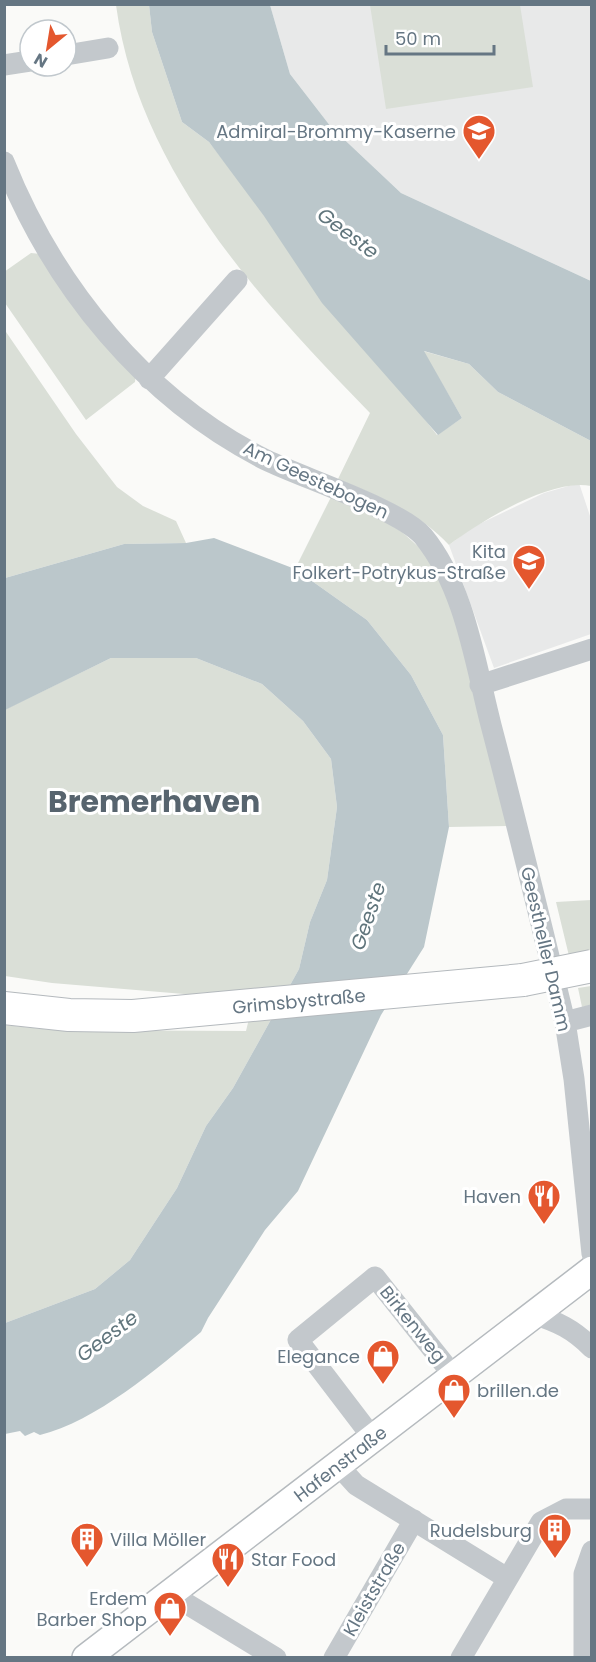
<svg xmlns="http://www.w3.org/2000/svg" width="596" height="1662" font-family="Poppins,sans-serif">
  <rect width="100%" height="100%" fill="#fafaf8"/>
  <path fill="#e8e9e9" d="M270,5H591V281L401,193L331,127L290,74Z
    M579,483L591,519V634L494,668L449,545L473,527L544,493Z"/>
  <path fill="#dadfd7" d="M116,5H149L152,32L182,122L209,142L437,435L462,418L423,351L469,364L498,392L591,441V486C551,478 481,521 449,545C418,512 380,497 338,479L370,413C259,299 138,169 116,5Z
    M370,5H520L533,87L386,109Z
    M31,253L41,254L136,372L135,382L86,420L5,303L4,272Z
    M4,329L76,434L117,487L143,506L176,521L186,543L124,544L5,578Z
    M331,497L385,521L402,532L431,558L451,603L508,826L449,827L443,735L411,675L367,620L295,569Z
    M111,658H196L262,684L303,721L331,759L337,807L327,880L310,922L299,969L233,1088L206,1126L177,1188L130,1260L95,1289L5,1323L4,1025L53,1030L246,1031L256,990L199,993L196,995L52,983L5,976L4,710Z
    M591,900V951L569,956L556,902Z
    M591,986V1005L582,1007L578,988Z"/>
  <path fill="#bbc7cb" d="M149,5H270L290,74L331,127L401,193L591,281V441L498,392L469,364L424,351L462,418L438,435L322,303L264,216L209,142L182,122L152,32Z
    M214,538L295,569L367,620L411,675L443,735L449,827L424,947L381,1015L298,1191L265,1230L208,1318L201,1332C158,1368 95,1422 40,1435L34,1432L25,1436L20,1431L5,1434V1323L95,1289L130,1260L177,1188L206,1126L233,1088L299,969L310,922L327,880L337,807L331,759L303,721L262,684L196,658H111L5,710V578L124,544L186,543Z"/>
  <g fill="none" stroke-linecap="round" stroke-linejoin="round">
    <defs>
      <g id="major">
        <path id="s1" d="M86,1658L592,1270"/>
      </g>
      <g id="highway">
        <path id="s2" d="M4,1008L69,1015L133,1016L523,980"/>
      </g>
    </defs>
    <use href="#major" stroke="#b5babe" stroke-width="30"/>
    <use href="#highway" stroke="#b4b9bd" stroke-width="34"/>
    <path stroke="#c3c8cc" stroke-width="21" d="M66,55L108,48
      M4,65L30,61
      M4,162C54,287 145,399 266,460C303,478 399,509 423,536C465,587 475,663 491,725C517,824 541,923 565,1022L574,1079L592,1254
      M149,379L237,280
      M480,685L592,649
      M565,1022L592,1015
      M533,1314C558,1322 573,1329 592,1348
      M372,1437L298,1340L375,1277L453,1375
      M337,1464L356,1485L507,1578
      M169,1593L276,1658
      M334,1658L414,1520
      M461,1658L541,1522L566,1509H592
      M584,1658V1574L592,1551"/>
    <use href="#major" stroke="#fff" stroke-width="27"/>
    <use href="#highway" stroke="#fff" stroke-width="32"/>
    <defs>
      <path id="highway-bridge" d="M523,980L592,966"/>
    </defs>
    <use href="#highway-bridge" stroke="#b4b9bd" stroke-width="34" stroke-linecap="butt"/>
    <use href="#highway-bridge" stroke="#fff" stroke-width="32"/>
  </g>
  <defs>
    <symbol id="university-pin" viewBox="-11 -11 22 30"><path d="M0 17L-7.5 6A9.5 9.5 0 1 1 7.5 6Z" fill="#e4572e" stroke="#fff"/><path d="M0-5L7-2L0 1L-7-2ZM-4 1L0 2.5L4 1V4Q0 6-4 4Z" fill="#fff"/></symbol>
    <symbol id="school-pin" viewBox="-11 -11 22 30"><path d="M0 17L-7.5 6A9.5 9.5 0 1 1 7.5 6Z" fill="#e4572e" stroke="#fff"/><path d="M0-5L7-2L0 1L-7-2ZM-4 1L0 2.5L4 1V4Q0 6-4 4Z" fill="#fff"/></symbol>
    <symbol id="restaurant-pin" viewBox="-11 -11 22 30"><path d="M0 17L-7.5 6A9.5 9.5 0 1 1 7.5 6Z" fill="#e4572e" stroke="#fff"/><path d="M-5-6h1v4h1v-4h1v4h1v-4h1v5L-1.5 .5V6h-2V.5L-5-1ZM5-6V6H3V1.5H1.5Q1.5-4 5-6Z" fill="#fff"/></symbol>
    <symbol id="shop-pin" viewBox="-11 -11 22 30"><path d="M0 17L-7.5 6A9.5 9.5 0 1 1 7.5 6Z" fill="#e4572e" stroke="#fff"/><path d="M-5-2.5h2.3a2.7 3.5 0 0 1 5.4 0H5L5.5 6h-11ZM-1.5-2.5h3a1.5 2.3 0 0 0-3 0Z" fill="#fff"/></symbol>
    <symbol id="building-pin" viewBox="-11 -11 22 30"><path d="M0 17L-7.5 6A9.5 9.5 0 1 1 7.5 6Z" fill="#e4572e" stroke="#fff"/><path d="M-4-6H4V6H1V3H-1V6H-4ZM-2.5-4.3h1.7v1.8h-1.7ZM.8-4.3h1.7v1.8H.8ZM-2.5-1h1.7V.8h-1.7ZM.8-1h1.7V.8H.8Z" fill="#fff"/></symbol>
  </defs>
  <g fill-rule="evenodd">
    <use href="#university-pin" x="460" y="112" width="38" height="52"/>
    <use href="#school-pin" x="510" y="542" width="38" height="52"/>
    <use href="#restaurant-pin" x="525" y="1177" width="38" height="52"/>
    <use href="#shop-pin" x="364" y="1337" width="38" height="52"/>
    <use href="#shop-pin" x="435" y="1371" width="38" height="52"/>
    <use href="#building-pin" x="536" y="1511" width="38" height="52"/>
    <use href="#building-pin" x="68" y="1520" width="38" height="52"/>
    <use href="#restaurant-pin" x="209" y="1540" width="38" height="52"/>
    <use href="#shop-pin" x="151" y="1589" width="38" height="52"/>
  </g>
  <g text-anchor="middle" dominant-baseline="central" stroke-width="6" stroke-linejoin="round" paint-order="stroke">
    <g font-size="18" fill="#657683" stroke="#fff" text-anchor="end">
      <text x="456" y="131">Admiral-Brommy-Kaserne</text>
      <text x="506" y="551">Kita<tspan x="506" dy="21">Folkert-Potrykus-Straße</tspan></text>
      <text x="521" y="1196">Haven</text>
      <text x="360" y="1356">Elegance</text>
      <text x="477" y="1390" text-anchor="start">brillen.de</text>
      <text x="532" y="1530">Rudelsburg</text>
      <text x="110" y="1539" text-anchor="start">Villa Möller</text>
      <text x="251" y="1559" text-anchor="start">Star Food</text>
      <text x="147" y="1598">Erdem<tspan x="147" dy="21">Barber Shop</tspan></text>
    </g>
    <g font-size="18" fill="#657683" stroke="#fff">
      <text transform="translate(316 480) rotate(25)">Am Geestebogen</text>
      <text transform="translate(546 949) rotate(77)">Geestheller Damm</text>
      <text stroke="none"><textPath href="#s2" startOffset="296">Grimsbystraße</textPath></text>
      <text transform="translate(413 1324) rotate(51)">Birkenweg</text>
      <text stroke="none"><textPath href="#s1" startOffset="320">Hafenstraße</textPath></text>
      <text transform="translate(374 1589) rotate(-60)">Kleiststraße</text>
    </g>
    <g font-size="20" font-style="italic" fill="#60757c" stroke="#fff">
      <text transform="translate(348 233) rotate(37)">Geeste</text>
      <text transform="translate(368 916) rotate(-71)">Geeste</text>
      <text transform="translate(107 1336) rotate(-37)">Geeste</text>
    </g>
    <g font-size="30" font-weight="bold" fill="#57646e" stroke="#fff">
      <text x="154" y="801">Bremerhaven</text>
    </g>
  </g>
  <rect width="596" height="1662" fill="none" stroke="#657683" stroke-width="12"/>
  <g transform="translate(48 48) rotate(210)"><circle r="28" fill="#ffffff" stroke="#c1c8cd" stroke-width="1.5"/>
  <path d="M0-4.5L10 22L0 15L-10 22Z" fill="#e4572e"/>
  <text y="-9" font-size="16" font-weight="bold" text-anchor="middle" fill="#657683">N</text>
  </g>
  <path d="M386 45v9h108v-9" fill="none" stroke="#657683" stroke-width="3"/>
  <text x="395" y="45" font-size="18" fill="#657683" stroke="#ffffff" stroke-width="4.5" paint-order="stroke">50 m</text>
</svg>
